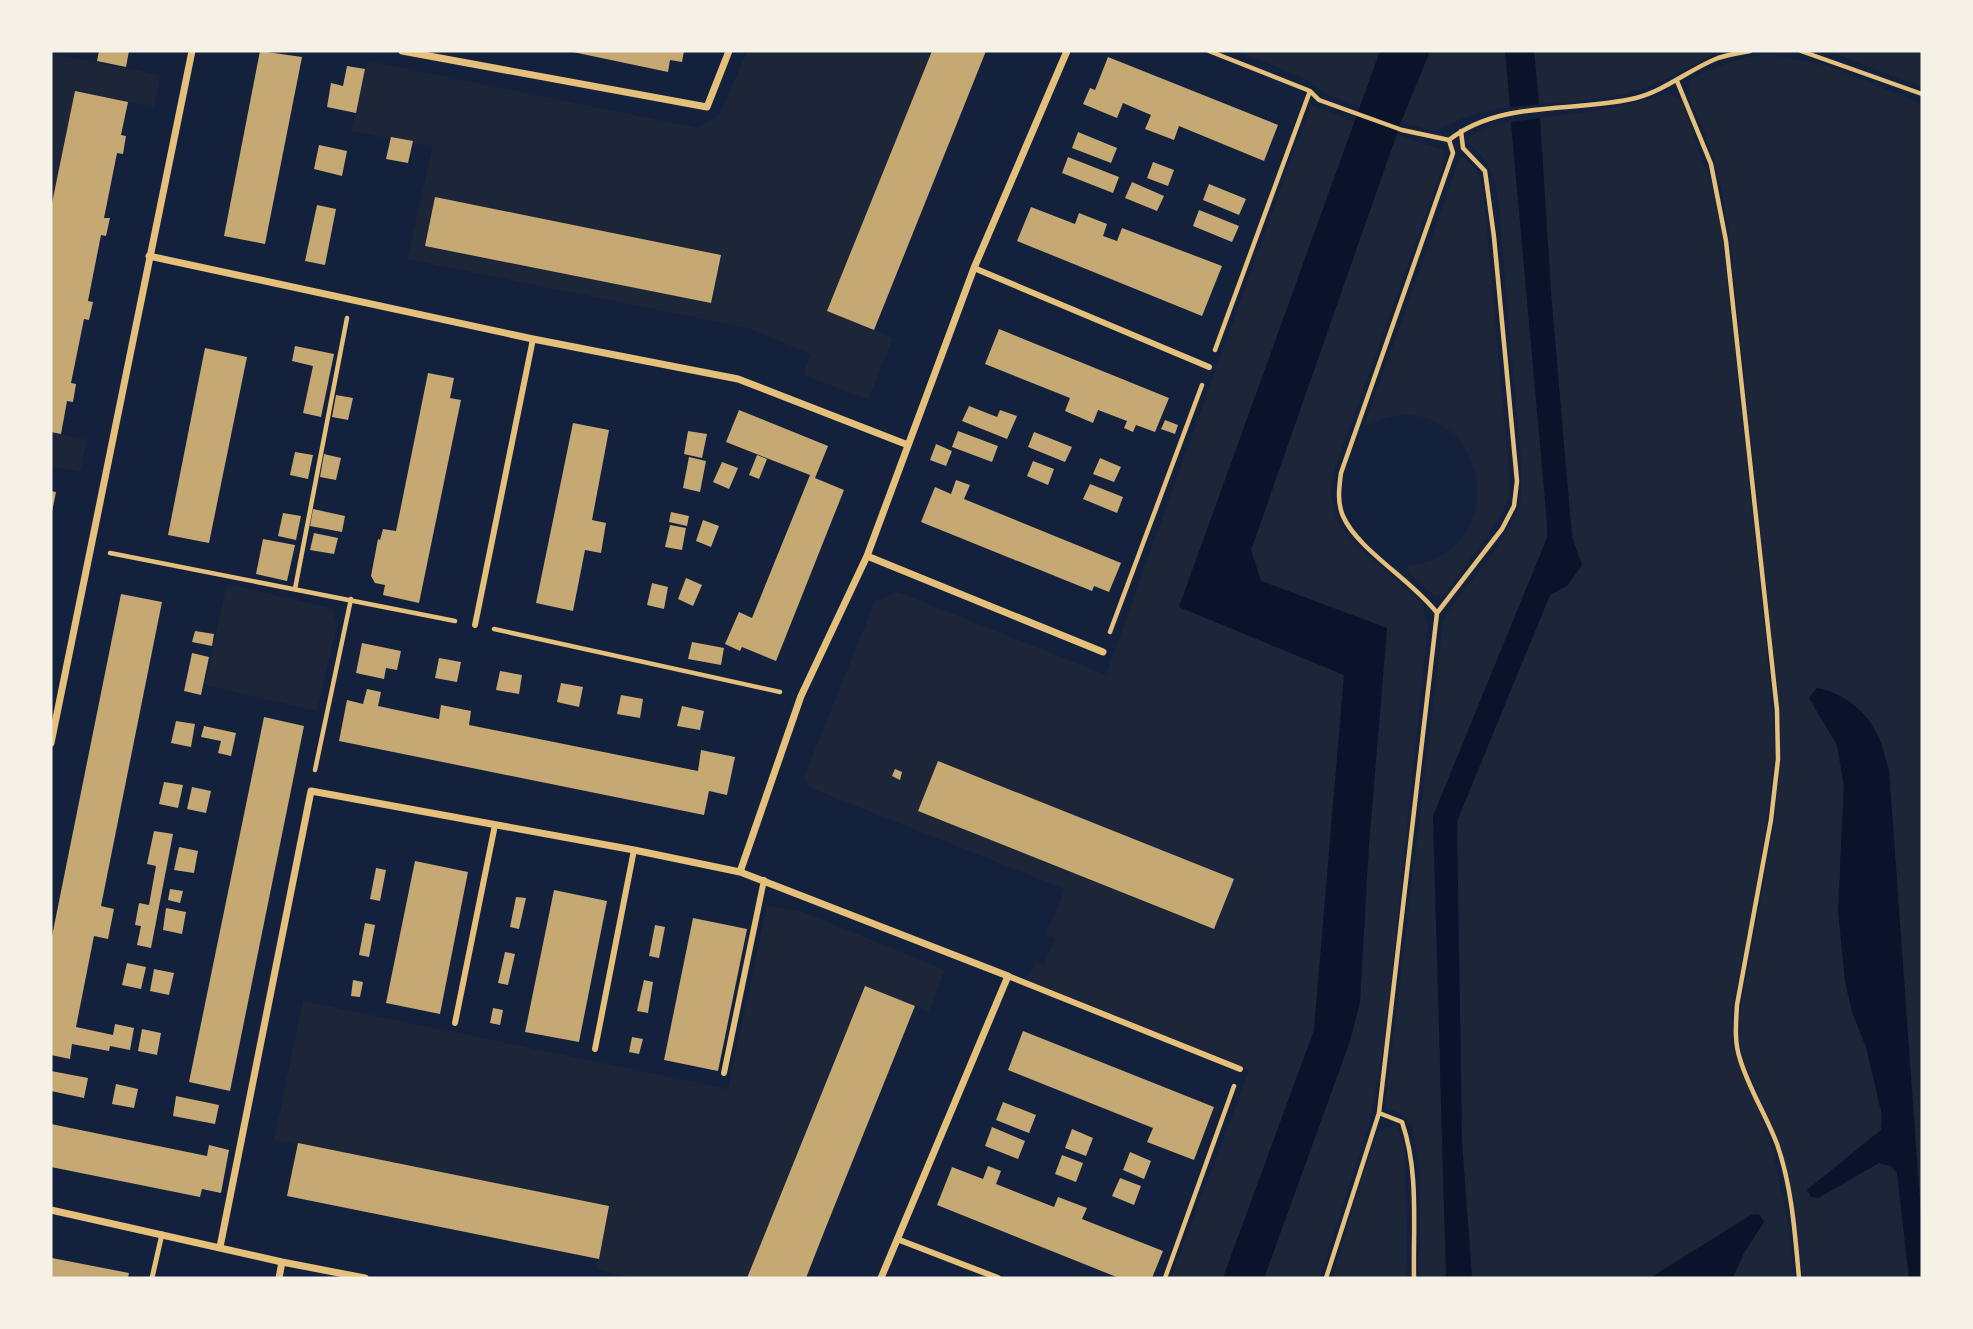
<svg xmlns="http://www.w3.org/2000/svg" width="1973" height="1329" font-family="'Fira Sans Condensed',sans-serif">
  <rect width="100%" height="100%" fill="#14213d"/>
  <path fill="#1d2539" d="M747,51H932L828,311L893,338L868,399L803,375L811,354L748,328L407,259L433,147L351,131L368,61L698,128L720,114Z
    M1236,51H1380L1360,107L1324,93L1304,78Z
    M1430,51H1505L1510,107C1482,110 1458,120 1434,131L1401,122Z
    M1534,51H1723C1702,58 1684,71 1664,80C1624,99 1582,101 1539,104Z
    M1828,51H1922V87Z
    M51,54L160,75L154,107L128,102L61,434L87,440L80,472L51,466Z
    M1768,54L1829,66L1922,104V1229L1879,741C1872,715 1843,692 1817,688L1809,698L1837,745L1844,786L1838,910L1845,981L1852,1012L1866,1047L1882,1115L1881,1130L1807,1190L1811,1197L1818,1198L1879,1163L1891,1165L1897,1173L1909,1278H1803L1782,1150L1743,1060L1739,1035L1741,1005L1775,821L1781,728L1729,231L1722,192L1713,158L1703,128L1689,98V81C1714,65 1739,59 1768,54Z
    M1669,93L1682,102L1715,196L1723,240L1770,682L1775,749L1764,847L1732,1010L1733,1048L1770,1138L1787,1218L1794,1278H1733L1759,1214L1751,1215L1650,1278H1472L1462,1142L1457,821L1550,594L1567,586L1582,565L1572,537L1551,293L1540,118C1585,113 1626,107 1669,93Z
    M1311,105L1355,122L1179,607L1344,675L1314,1030L1223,1278H1171L1249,1071L1027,981L1035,962L1044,965L1055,938L1046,934L1065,889L808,787L804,777L875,601L898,592L1106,675Z
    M1511,122L1547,522V538L1433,816L1446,1278H1420V1174L1412,1125L1401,1113L1385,1108L1443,622L1448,611C1471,580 1500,549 1516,515C1522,502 1522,486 1522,471L1498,197C1491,169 1490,160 1466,142C1480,127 1491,124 1511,122Z
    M1396,135L1443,150L1445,160L1335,468L1331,494L1336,517L1347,536L1422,604L1428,625L1385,1038L1372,1112L1320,1278H1264L1350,1041L1360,1002L1369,844L1387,629L1261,581L1251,550Z
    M1463,157L1476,169L1483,188L1509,474V496L1501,516L1446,593L1435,596L1407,572L1406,566C1418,564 1432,562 1443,555C1506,517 1477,412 1402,415C1389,416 1378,421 1366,427L1365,424L1460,158Z
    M227,584L333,609L337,625L317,711L205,685Z
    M767,906L803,912L945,970L929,1011L864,986L747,1278H631L597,1269L609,1206L274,1140L303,1001L728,1089Z
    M1396,1125L1401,1134L1405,1153L1407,1278H1332L1372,1145L1379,1131Z"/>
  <path fill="#0b132b" d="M1380,51H1430L1401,122L1251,550L1261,581L1387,628L1369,844L1360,1002L1350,1041L1264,1278H1223L1314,1030L1344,675L1179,607Z
    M1505,51H1534L1539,104L1510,107Z
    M1540,118L1551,293L1572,537L1582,565L1567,586L1550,595L1457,821L1462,1142L1472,1278H1446L1433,816L1547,538V522L1511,122Z
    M1817,688C1842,692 1868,712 1878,736C1883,746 1885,758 1889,769L1922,1229V1278H1909L1897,1173L1891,1166L1879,1163L1818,1198L1811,1197L1807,1190L1881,1130L1882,1115L1866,1047L1852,1012L1845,981L1838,910L1844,786L1837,745L1809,698Z
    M1759,1214L1764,1222L1744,1253L1733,1278H1650L1751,1215Z"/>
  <path fill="#c6a872" d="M99,51H129L126,67L97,61Z
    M260,51L302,57L265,244L224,236Z
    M568,51H684L682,62L670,60L668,72Z
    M932,51H986L874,330L827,311Z
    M1108,57L1278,125L1264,161L1179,126L1174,140L1145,129L1151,115L1123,103L1117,118L1083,104L1090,88L1095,90Z
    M347,66L365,69L356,113L327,107L331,83L343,86Z
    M75,91L128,102L121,135L126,136L123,154L117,153L104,218H110L106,236L101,235L88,301L93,302L89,320L84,319L71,383L76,384L73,402L67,401L61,434L51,432V208Z
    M1078,132L1117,148L1111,163L1072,148Z
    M391,137L413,141L408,163L386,159Z
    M319,145L347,151L342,176L314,169Z
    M1068,157L1119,177L1113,193L1062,173Z
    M1153,162L1174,170L1168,186L1147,178Z
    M1132,182L1164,196L1157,211L1125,198Z
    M1209,184L1246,199L1239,215L1203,200Z
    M435,197L721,255L711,303L425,246Z
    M317,205L336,209L325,265L305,261Z
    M1031,207L1075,224L1079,213L1107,224L1103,236L1117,241L1122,228L1222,266L1202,316L1017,241Z
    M1199,210L1239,226L1232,242L1193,226Z
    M999,329L1169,398L1155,432L1136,425L1133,432L1124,428L1127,421L1098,410L1093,423L1065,411L1070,398L985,364Z
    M295,346L334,354L321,417L303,413L313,366L292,361Z
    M205,348L247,357L209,543L168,535Z
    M428,373L454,378L450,398L461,400L419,603L383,595L385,585L375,583L371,576L378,539L380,540L383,529L396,531Z
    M336,395L353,398L348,420L332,417Z
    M969,406L997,417L1000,410L1017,416L1007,439L962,421Z
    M739,410L828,446L815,478L844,490L776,661L742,647L740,651L725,644L739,612L752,618L810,475L726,442Z
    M1165,420L1178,425L1175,434L1161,429Z
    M573,423L609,430L592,520L606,523L601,553L585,550L573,611L536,603Z
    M688,431L707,434L702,458L684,454Z
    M958,431L998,446L992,462L952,447Z
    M1034,432L1072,447L1065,462L1028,447Z
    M936,444L952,451L946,466L930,460Z
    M295,452L313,455L308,479L290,475Z
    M324,454L341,458L336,480L320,477Z
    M757,455L767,459L759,479L749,475Z
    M689,457L706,461L700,492L683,488Z
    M1100,458L1121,467L1114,482L1093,474Z
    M1033,461L1054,469L1048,485L1027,476Z
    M722,462L738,468L729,489L713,482Z
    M956,480L970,485L964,499L1121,563L1109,592L1094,586L1092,591L921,522L935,487L951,494Z
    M1090,484L1123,497L1117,513L1083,499Z
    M51,491L56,492L52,512H51Z
    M313,509L345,516L342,532L310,526Z
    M671,512L689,516L687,526L669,522Z
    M283,513L301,516L296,540L278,536Z
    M703,520L719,526L711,547L696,541Z
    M670,525L686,528L682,550L665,547Z
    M314,533L338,538L334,554L310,550Z
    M263,539L295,545L287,581L256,574Z
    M686,578L702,585L693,606L678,599Z
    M652,583L668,587L664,609L647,605Z
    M121,594L162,602L101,906L114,909L108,939L94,936L76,1027L113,1035L115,1024L134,1028L130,1050L110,1046L109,1051L72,1044L70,1059L51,1055V941Z
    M195,631L214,634L212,646L192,642Z
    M692,642L724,648L721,665L688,659Z
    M362,643L401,651L397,670L386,668L384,679L356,673Z
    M192,653L209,657L201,695L184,691Z
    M439,658L461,662L457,682L435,678Z
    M500,671L522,675L519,694L496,690Z
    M561,683L583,687L579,707L557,702Z
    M367,689L381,692L378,706L439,719L441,705L471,711L469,725L698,771L701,750L735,757L727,795L709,791L704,815L339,741L347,700L363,704Z
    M621,695L643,699L640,718L617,714Z
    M682,706L704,711L700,730L677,726Z
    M264,717L304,726L230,1091L189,1082Z
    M176,721L195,724L191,747L171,743Z
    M204,726L236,733L231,756L218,753L221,741L201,737Z
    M938,761L1234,879L1214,929L918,811Z
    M895,769L902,772L900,780L892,776Z
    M164,782L183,785L178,808L159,804Z
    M192,787L211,791L206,813L187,809Z
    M154,831L173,834L151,948L137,945L141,926L135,925L139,903L149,905L156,866L147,864Z
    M179,847L198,851L194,873L174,870Z
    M415,861L468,872L440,1014L386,1003Z
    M376,868L386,870L380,901L370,899Z
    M170,889L183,891L180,903L168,900Z
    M554,890L607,901L579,1042L525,1032Z
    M516,897L526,898L519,929L510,927Z
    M166,908L186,912L182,934L163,930Z
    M693,918L747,929L718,1071L664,1060Z
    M365,923L375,925L369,957L359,955Z
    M655,925L665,927L659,958L649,956Z
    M505,952L515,954L508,985L498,983Z
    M127,963L146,967L141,989L122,985Z
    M154,969L174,973L169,995L150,991Z
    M353,980L363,982L360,997L351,996Z
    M644,980L653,982L648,1013L637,1011Z
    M865,986L915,1006L826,1227L806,1278H747Z
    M493,1008L503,1010L500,1025L490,1023Z
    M142,1029L161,1033L157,1055L138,1051Z
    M1023,1031L1214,1107L1194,1160L1147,1142L1153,1128L1008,1070Z
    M632,1037L643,1039L639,1054L629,1052Z
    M51,1071L88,1078L84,1098L51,1091Z
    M116,1084L138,1089L134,1108L112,1104Z
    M176,1096L219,1105L215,1124L173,1116Z
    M1003,1102L1036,1115L1029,1133L996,1120Z
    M51,1124L207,1156L209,1145L229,1150L221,1193L202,1189L200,1197L51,1167Z
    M992,1127L1025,1141L1018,1159L985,1146Z
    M1072,1129L1093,1138L1086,1156L1065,1148Z
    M298,1143L609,1206L599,1259L287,1196Z
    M1130,1152L1151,1161L1144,1179L1123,1170Z
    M1062,1155L1083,1163L1076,1182L1055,1174Z
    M988,1166L1001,1171L996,1184L1054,1207L1058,1197L1087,1208L1082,1219L1163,1251L1152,1278H1119L937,1205L952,1167L983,1179Z
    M1120,1178L1141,1186L1134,1205L1112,1196Z
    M52,1258L129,1273L128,1278H51Z"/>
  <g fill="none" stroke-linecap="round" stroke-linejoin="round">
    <path stroke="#e5c07b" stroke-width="4.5" d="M1209,51L1310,91L1319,100L1402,130L1449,140C1501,99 1575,113 1636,98C1666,90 1690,69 1718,58C1728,55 1740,53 1750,51
      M1801,51L1922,94
      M1677,81L1711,164L1726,241L1777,710L1778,759L1771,820L1737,1005C1736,1023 1734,1042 1740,1059C1749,1089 1766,1115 1777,1144C1792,1187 1795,1234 1799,1278
      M1449,140L1453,153L1341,473C1339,488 1337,502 1343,516C1357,549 1413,581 1437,613L1502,529L1514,506L1517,481L1494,237L1485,171L1463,148L1461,131
      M1215,350L1310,91
      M110,553L455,621
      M295,589L347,318
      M494,629L780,692
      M1110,632L1202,385
      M315,770L351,599
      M1165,1278L1234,1086
      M1326,1278L1379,1113
      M1414,1278C1413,1226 1419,1171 1402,1122L1379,1113L1437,613"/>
    <path stroke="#e5c07b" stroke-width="5" d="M152,1278L162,1234"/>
    <path stroke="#e5c07b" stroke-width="6" d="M974,268L1209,367
      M475,625L533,339
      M1008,976L1240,1069
      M455,1023L495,825
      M595,1049L634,850
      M724,1073L764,880
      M897,1239L998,1278"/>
    <path stroke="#e5c07b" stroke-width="7" d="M402,51L707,107L729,51
      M149,256L533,339L738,379L908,445
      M867,556L1103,652
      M51,743L192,51
      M51,1210L282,1262L365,1278
      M220,1247L311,791L634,850L740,872
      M279,1278L282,1262
      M881,1278L1008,976L740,872L801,696L867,556L974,268L1067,51"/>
  </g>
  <rect width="1973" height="1329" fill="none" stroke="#f6f1e7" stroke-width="105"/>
</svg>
